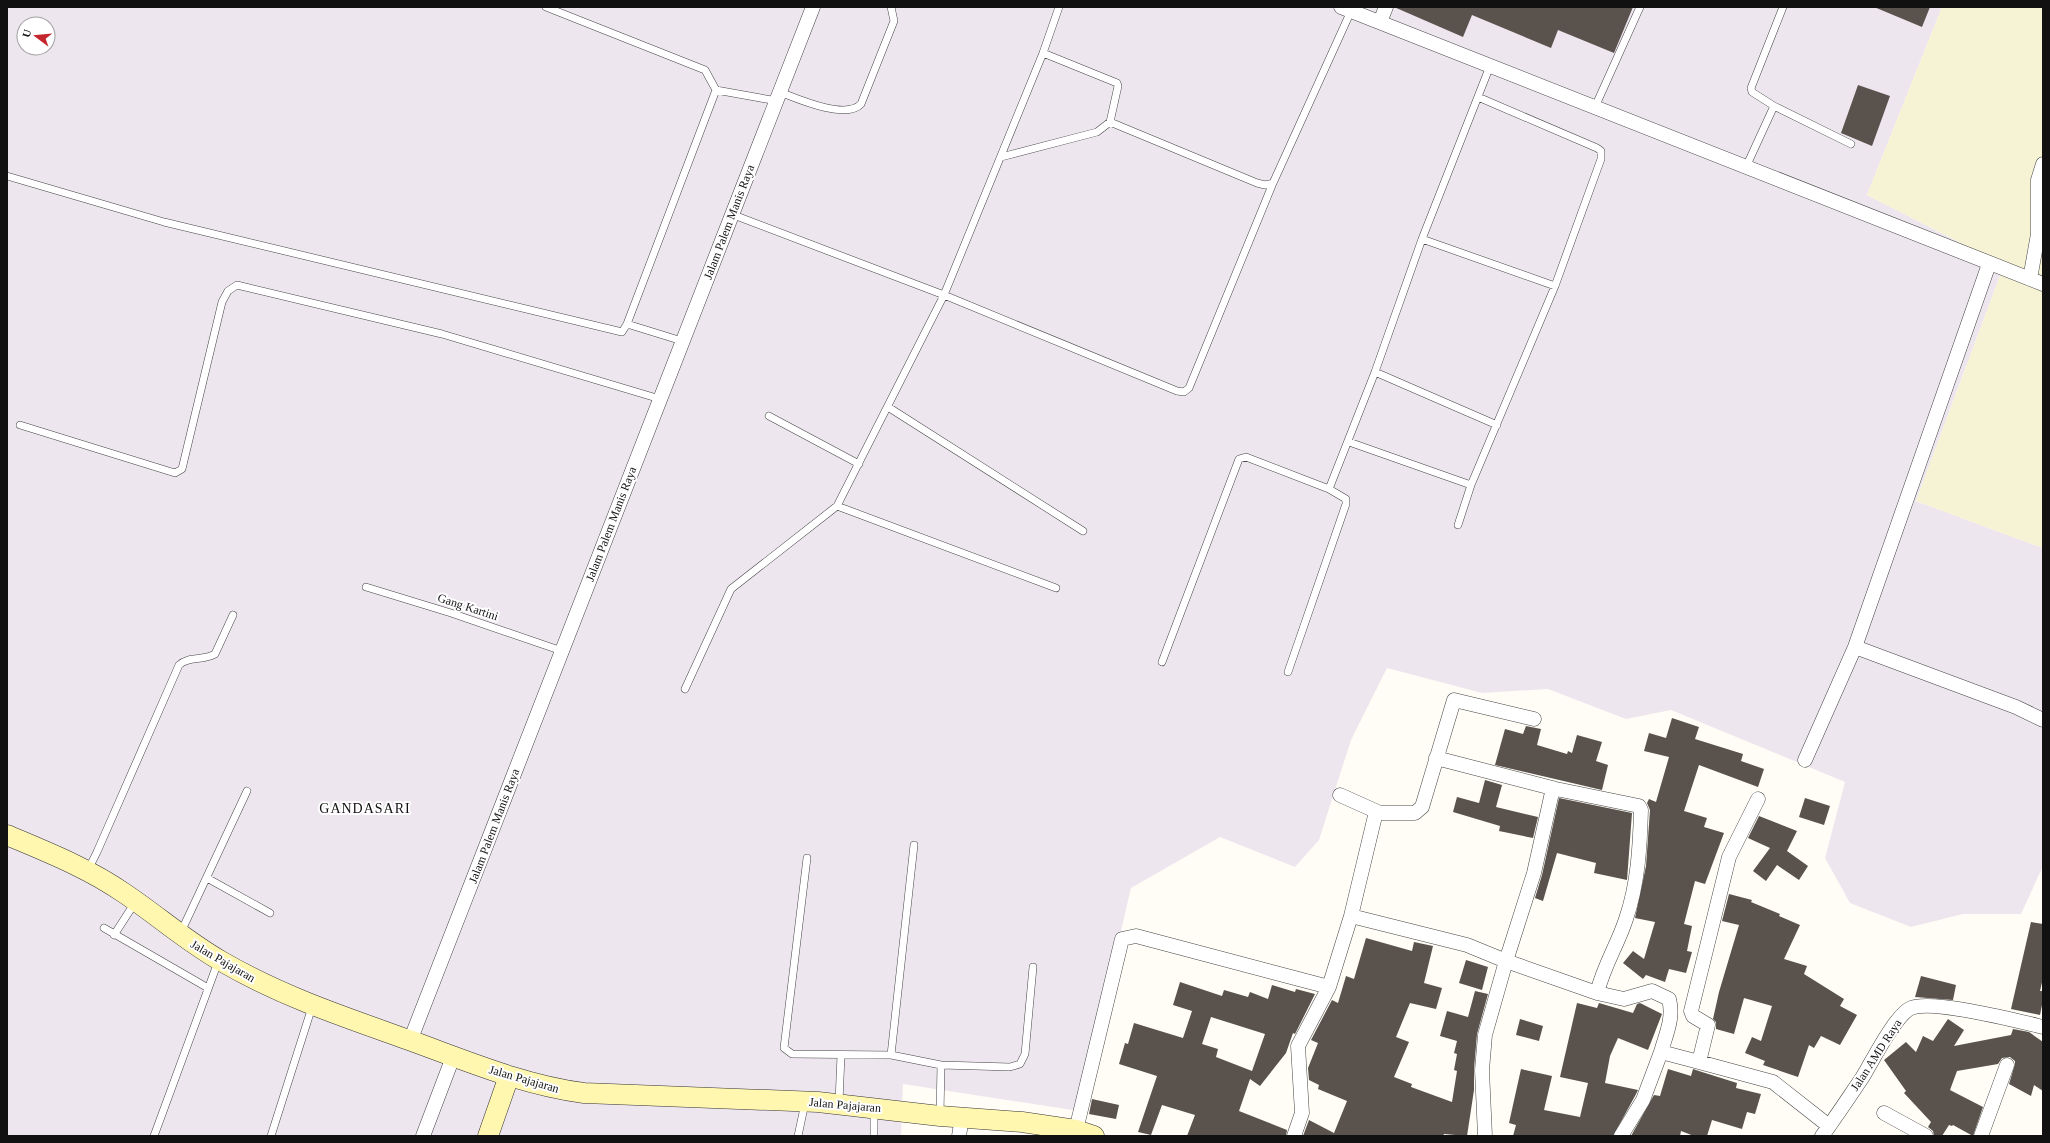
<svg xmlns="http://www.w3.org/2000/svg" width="2050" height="1143" font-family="Georgia,serif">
  <rect width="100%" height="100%" fill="#fffdf5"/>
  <path fill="#eee6ef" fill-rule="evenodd" d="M7,7H1942L1867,195L2004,265L1916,501L2043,548V866L2021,914H1963L1911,927L1850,903L1825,858L1845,782L1671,710L1626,719L1548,689L1482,693L1387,668L1351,740L1319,840L1295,867L1220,837L1131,888L1079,1111L903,1084L901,1136H7ZM24,24H48V48H24Z"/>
  <path fill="#f6f3d4" d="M1942,7H2043V548L1916,501L2004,265L1867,195Z"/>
  <path fill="#5a524d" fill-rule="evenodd" d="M1394,7H1633L1614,53L1558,30L1551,48L1472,15L1463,37Z
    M1874,7H1930L1922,27Z
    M1858,85L1890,96L1872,146L1841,133Z
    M1672,718L1699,727L1695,739L1743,754L1741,761L1764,769L1758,787L1699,765L1684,811L1707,818L1704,827L1724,833L1705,884L1695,881L1684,924L1692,926L1687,951L1692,952L1686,973L1669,969L1665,982L1646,975L1643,979L1623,963L1633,951L1644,959L1655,922L1635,918L1646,866L1650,810L1647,803L1649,799L1656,802L1669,757L1644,751L1649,733L1666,738Z
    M1526,726L1541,729L1537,745L1567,754L1568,751L1572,753L1577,735L1602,742L1596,761L1608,765L1602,790L1495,765L1505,729L1523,734Z
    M1485,780L1502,785L1496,807L1538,817L1533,838L1499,831L1500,826L1453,812L1457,797L1479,803Z
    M1559,798L1632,813L1627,880L1594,873L1596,863L1557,853L1543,901L1535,898L1542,875Z
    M1805,798L1830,806L1824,825L1799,817Z
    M1759,816L1797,831L1787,851L1808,866L1799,880L1777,865L1766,881L1753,871L1770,848L1748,838Z
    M1729,894L1752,900L1751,902L1780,914L1779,916L1800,925L1784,959L1807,966L1804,974L1844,999L1840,1006L1857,1015L1840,1045L1821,1036L1814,1048L1809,1045L1798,1077L1763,1065L1765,1061L1745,1053L1752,1037L1761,1041L1772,1006L1744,998L1734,1034L1716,1029V1022L1713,1019L1719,992L1739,925L1722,921Z
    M2031,922L2043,924V978L2040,991H2043V1000L2040,1015L2011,1009Z
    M1366,938L1412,951L1414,942L1433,946L1424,983L1442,988L1436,1009L1410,1003L1396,1037L1409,1042L1394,1077L1412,1084L1411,1087L1452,1102L1457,1071L1454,1070L1457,1054L1454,1053L1457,1041L1440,1036L1447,1011L1468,1017L1475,991L1488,994L1477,1034L1474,1069V1090L1467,1136L1444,1134L1443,1136H1303L1309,1120L1334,1133L1347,1101L1318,1089L1319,1085L1309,1080L1308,1068L1318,1043L1311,1040L1332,1000L1338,1003L1346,976L1354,979Z
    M1466,960L1488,967L1482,990L1459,983Z
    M1921,976L1956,985L1953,1000L1915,997Z
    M1180,982L1222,996L1224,990L1248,997L1250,992L1268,999L1272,985L1295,992L1296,989L1315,994L1295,1034L1293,1033L1286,1053L1260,1086L1250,1079L1239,1111L1287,1130L1286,1136H1187L1195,1115L1162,1105L1151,1135L1138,1132L1157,1076L1119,1064L1125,1043L1128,1044L1134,1023L1183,1038L1192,1011L1173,1005ZM1211,1017L1265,1034L1252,1071L1216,1057L1218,1049L1202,1044Z
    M1577,1003L1597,1008L1599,1003L1633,1013L1637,1004L1640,1003L1662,1014L1648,1050L1618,1038L1610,1056L1605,1083L1638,1090L1635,1096L1613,1136H1513L1516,1125L1509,1123L1521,1069L1552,1076L1544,1110L1580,1117L1588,1083L1560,1077Z
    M1520,1019L1543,1026L1539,1041L1516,1035Z
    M1948,1019L1964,1030L1954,1046L2011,1035L2013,1029L2029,1032L2043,1042V1091L2034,1085L2031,1096L2009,1084L2015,1064V1061L2010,1057L2002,1058L1998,1064L1957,1071L1950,1090L1983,1107L1973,1136L1953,1125L1952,1126L1949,1125L1942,1136H1934L1933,1131L1928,1127L1931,1122L1904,1093L1906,1091L1884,1060L1906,1042L1916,1052L1923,1036L1933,1041Z
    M1668,1069L1691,1076L1693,1069L1702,1072L1737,1083L1736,1088L1761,1094L1755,1114L1747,1112L1742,1129L1712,1120L1707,1136H1694L1681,1131L1680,1136H1631L1654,1095L1660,1096Z
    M1092,1099L1119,1105L1116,1119L1089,1114Z"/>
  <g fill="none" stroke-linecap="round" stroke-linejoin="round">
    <defs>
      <path id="lane" d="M1783,7L1751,88L1752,92L1774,106L1851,144
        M1043,53L1117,83L1118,86L1110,122
        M716,90L777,101
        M780,92C798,99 846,120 861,104L894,21L891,7
        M1595,107L1640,7
        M1001,157L1097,132L1110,122L1257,183L1265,185L1273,183L1351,11
        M1746,167L1774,106
        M7,176L164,222L622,332L627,324L716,90L705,70L546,7
        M731,214L944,295L1177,391L1184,392L1189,388L1273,183
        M1422,239L1555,286
        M627,324L682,341
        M1375,372L1497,425
        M888,407L1083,531
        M769,416L859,464
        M20,425L175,473L182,469L222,302L228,291L237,285L442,334L660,399
        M1349,442L1471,485
        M837,506L1056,588
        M1458,525L1471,485L1555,286L1601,159V151L1597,148L1478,97
        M366,587L451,613L562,651
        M1162,662L1239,459L1246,457L1329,489L1375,372L1422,239L1490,66
        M1288,672L1346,504V499L1329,489
        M685,689L731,589L837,506L944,295L1043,53L1059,7
        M807,858L784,1048L792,1054L891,1055L941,1065L1010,1067L1020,1064L1025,1054L1033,967
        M88,870L97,852L179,665C188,656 203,661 215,654L233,615
        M207,878L270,913
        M104,928L208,988
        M181,932L247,791
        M114,935L136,901
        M891,1055L914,845
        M839,1102L841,1055
        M940,1115L941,1065
        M154,1136L218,962
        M271,1136L312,1007
        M798,1136L805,1103
        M874,1136V1110"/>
      <path id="street" d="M1341,7L2043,284
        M1380,22L1386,7
        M2030,279L2038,234V180L2043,164
        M1855,647L2016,707L2043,720
        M1436,758L1556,789L1639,806L1641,810C1640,847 1638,884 1626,919C1618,944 1604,965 1597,993
        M1805,760L1855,647L1989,264
        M1340,795L1380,813
        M1758,799L1729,857L1691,1011L1693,1016L1708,1025L1699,1062L1773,1082L1829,1126
        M1351,916L1467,945L1506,961L1597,993L1624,999L1652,991L1669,999C1674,1018 1666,1034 1661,1052L1699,1062
        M410,1041L813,7
        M1884,1113L1926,1136
        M1076,1130L1122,939L1136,936L1329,987L1351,916L1375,816L1380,813H1415L1422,807L1454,700L1534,719
        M423,1136L453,1057
        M959,1136L962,1117
        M1294,1136L1302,1113L1298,1046L1329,987
        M1485,1136L1482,1070L1485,1035L1506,961L1534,873L1553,788
        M1621,1136L1643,1100L1661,1052
        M1822,1136C1836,1117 1849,1097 1862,1078C1872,1062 1895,1015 1911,1008C1932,999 2018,1021 2043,1027
        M1981,1136L2007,1065"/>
      <path id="secondary" d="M7,835C47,852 88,868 124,893C157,915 186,941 221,961C281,996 344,1017 409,1040C467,1061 523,1085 584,1093L818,1102L940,1116L1022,1122L1076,1130L1094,1136
        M488,1136L509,1076"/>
    </defs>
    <use href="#lane" stroke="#444" stroke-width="8"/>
    <use href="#street" stroke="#444" stroke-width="15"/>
    <use href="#secondary" stroke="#333" stroke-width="21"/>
    <use href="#lane" stroke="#fff" stroke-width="7"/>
    <use href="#street" stroke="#fff" stroke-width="14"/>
    <use href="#secondary" stroke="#fff6b0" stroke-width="20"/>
  </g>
  <g text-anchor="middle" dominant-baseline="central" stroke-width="4" stroke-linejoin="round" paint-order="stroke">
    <g font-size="12" fill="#111" stroke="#fff">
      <text transform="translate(729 222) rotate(-69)">Jalam Palem Manis Raya</text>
      <text transform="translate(611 524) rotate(-69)">Jalam Palem Manis Raya</text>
      <text transform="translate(468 607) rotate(18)">Gang Kartini</text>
      <text transform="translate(494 826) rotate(-69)">Jalam Palem Manis Raya</text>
      <text transform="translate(223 961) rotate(30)">Jalan Pajajaran</text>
      <text transform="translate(1876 1055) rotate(-57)">Jalan AMD Raya</text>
      <text transform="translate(524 1079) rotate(16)">Jalan Pajajaran</text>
      <text transform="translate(845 1105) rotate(5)">Jalan Pajajaran</text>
    </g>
    <g font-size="14" letter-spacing="1" fill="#111" stroke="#fff">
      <text x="365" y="808">GANDASARI</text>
    </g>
  </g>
  <rect width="2050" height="1143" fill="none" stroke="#111111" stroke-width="16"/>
  <g transform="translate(36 36) rotate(286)"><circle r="19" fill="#ffffff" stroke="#a0a0a0"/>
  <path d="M0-3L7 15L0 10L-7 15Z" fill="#c4262e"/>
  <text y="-6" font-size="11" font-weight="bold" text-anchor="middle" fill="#111111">U</text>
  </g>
</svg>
